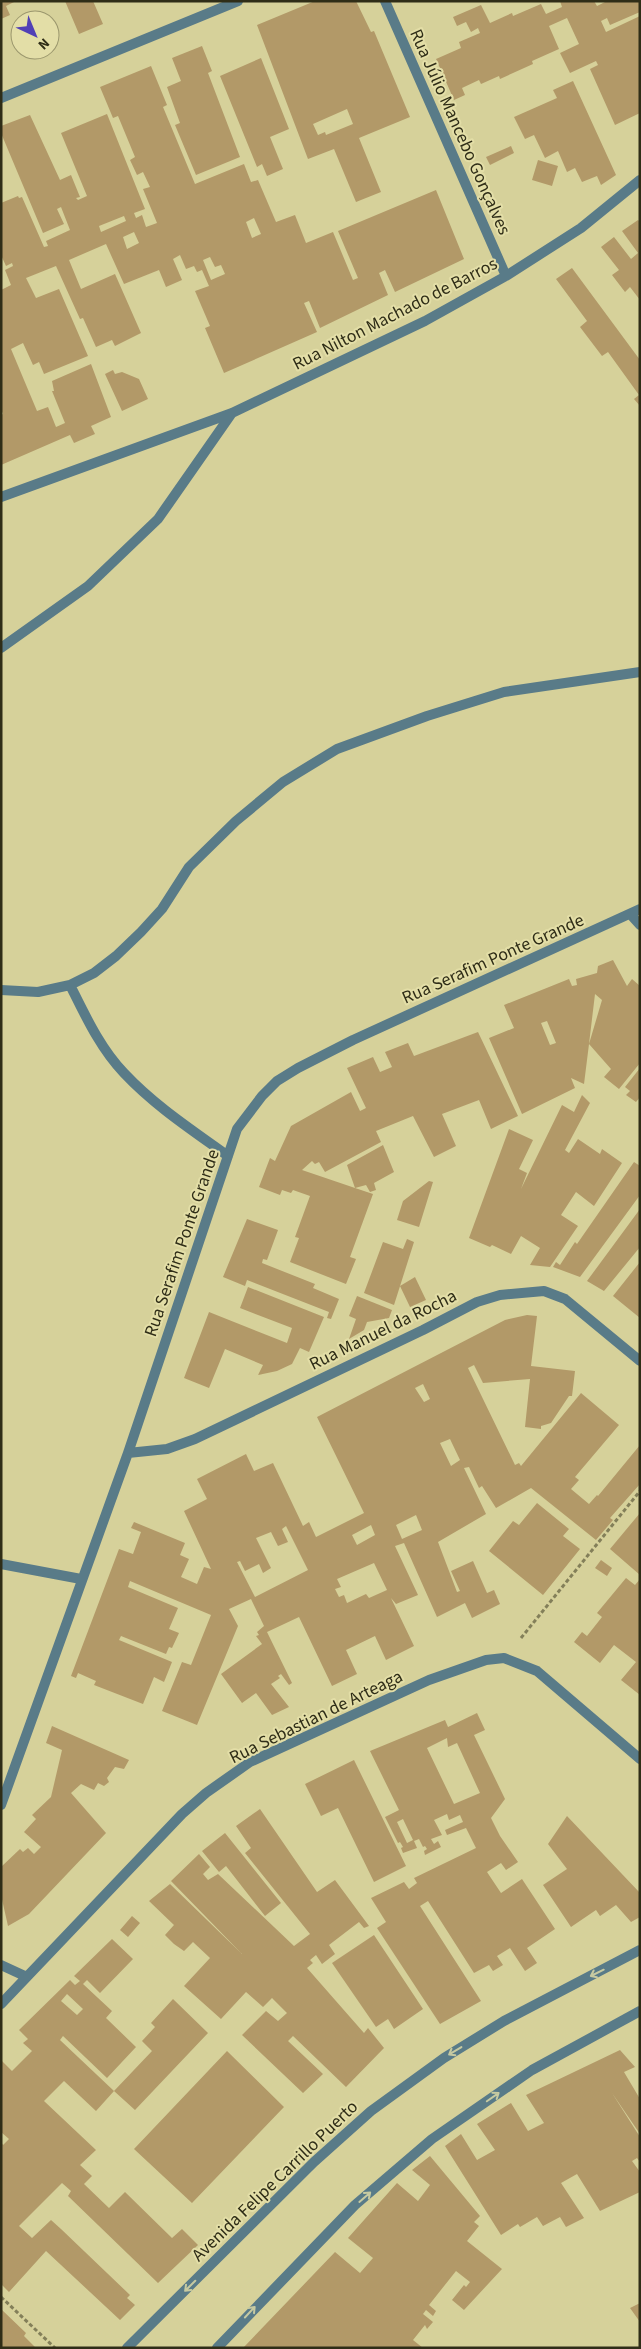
<svg xmlns="http://www.w3.org/2000/svg" width="641" height="2349" font-family="'Source Sans 3',sans-serif">
  <rect width="100%" height="100%" fill="#d6d19a"/>
  <path fill="#b29968" fill-rule="evenodd" d="M1,1H16L6,6L10,15L1,19Z
    M65,1H93L103,24L79,34Z
    M315,1H356L371,32L374,31L410,117L359,138L381,192L356,202L334,149L308,159L257,25ZM347,109L353,124L326,135L325,132L318,135L313,124Z
    M560,1H594L597,6L607,1H640V12L610,25L607,18L601,21L606,32L640,16V113L615,125L590,69L598,65L596,61L570,73L560,53L579,44L567,18L549,26L559,49L532,61L533,64L500,79L499,76L481,84L479,80L462,88L465,95L454,100L436,59L461,48L459,42L480,33L478,28L471,32L466,22L457,26L453,17L481,5L490,23L512,13L513,16L541,4L546,14L562,7Z
    M202,46L212,71L208,73L240,157L196,175L175,125L180,123L167,87L181,81L172,58Z
    M261,58L289,129L270,137L283,169L267,176L262,164L257,167L220,76Z
    M151,66L167,105L163,107L195,184L244,164L251,182L258,180L276,222L295,215L306,243L333,232L353,280L358,278L338,231L436,190L464,259L395,292L385,270L379,273L388,295L320,328L309,301L304,303L317,332L224,373L205,328L210,326L195,291L209,286L202,270L197,272L194,266L186,269L180,255L173,259L182,280L166,287L159,270L124,284L106,244L69,260L81,289L115,274L141,333L115,346L112,340L96,347L83,318L80,319L56,266L26,278L36,298L59,289L88,356L44,374L39,362L33,365L23,343L11,349L37,411L48,407L56,427L65,423L52,391H54L52,381L91,364L111,417L91,426L95,434L74,443L70,435L1,465V415L3,414L1,409V290L11,285L5,270L13,266L12,263L6,266L1,255V203L18,196L19,198L22,197L44,247L48,246L46,241L70,230L61,207L57,209L64,224L43,233L1,133V126L30,115L60,180L71,175L80,197L76,198L78,200L87,196L61,133L107,114L145,209L134,213L136,218L142,215L146,227L157,223L143,189L150,187L143,172L137,175L130,160L135,157L118,116L113,118L100,87ZM124,216L126,221L101,232L99,226ZM254,218L261,234L252,238L246,222ZM134,232L139,243L127,249L123,237ZM210,257L215,267L221,265L225,274L211,280L203,260Z
    M573,81L616,175L601,185L597,176L582,182L575,168L567,172L558,151L545,158L534,135L525,139L514,117L557,98L553,90Z
    M511,146L514,153L490,165L486,157Z
    M538,160L558,166L552,186L532,180Z
    M638,220L640,222V300L630,287L625,292L612,275L619,270L601,247L614,237L631,259L638,253L622,231Z
    M572,268L640,360V406L634,399L639,395L608,352L602,356L580,327L587,321L556,279Z
    M113,370L115,374L122,372L139,379L148,399L122,411L105,374Z
    M613,960L627,986L632,979L640,986V1063L619,1089L604,1077L611,1069L589,1044L602,1000L595,994L589,1044L584,1084L571,1078L575,1088L522,1114L489,1038L514,1028L504,1005L569,979L572,986L577,985L576,979L597,973L598,966ZM547,1021L556,1043L550,1045L541,1023Z
    M478,1032L518,1116L491,1129L479,1100L442,1114L456,1146L434,1157L413,1116L376,1131L381,1142L325,1172L319,1162L315,1164L312,1161L302,1170L355,1188L347,1165L383,1145L394,1172L374,1183L376,1190L370,1192L366,1185L355,1188L373,1194L350,1257L356,1259L346,1284L290,1262L299,1238L295,1237L310,1196L293,1190L291,1193L282,1190L280,1195L259,1187L270,1158L275,1161L291,1126L351,1092L360,1111L366,1108L347,1068L373,1057L380,1072L392,1067L385,1052L408,1043L414,1056Z
    M640,1068V1097L636,1102L626,1095L630,1091L625,1087Z
    M582,1095L590,1103L565,1150L569,1153L578,1139L600,1154L602,1149L622,1163L594,1206L576,1192L561,1215L578,1226L550,1267L530,1265L540,1248L521,1236L511,1254L492,1245L490,1247L469,1238L509,1129L533,1140L519,1169L527,1173L521,1189L562,1105L574,1112Z
    M634,1162L640,1166V1195L580,1277L553,1267L556,1262L560,1265L575,1242L577,1244Z
    M429,1181L433,1182L419,1227L397,1220L403,1201Z
    M640,1209V1247L604,1291L587,1281Z
    M247,1219L278,1230L267,1260L263,1259L262,1263L315,1284L313,1288L339,1299L331,1319L327,1318L329,1312L247,1280L245,1286L223,1277Z
    M407,1239L414,1242L394,1305L364,1293L383,1242L403,1249Z
    M640,1262V1318L613,1296Z
    M415,1277L426,1300L410,1307L400,1286Z
    M248,1287L324,1317L309,1352L300,1348L292,1364L277,1371L258,1375L263,1365L225,1349L209,1388L184,1378L209,1312L287,1343L292,1328L240,1308Z
    M357,1296L392,1310L389,1318L367,1322L364,1330L349,1339L356,1319L349,1316Z
    M527,1315L537,1316L531,1366L575,1371L572,1396H569L551,1423L541,1426V1429L525,1427L530,1379L483,1383L474,1365L468,1368L515,1465L519,1463L521,1466L581,1393L619,1425L575,1477L579,1480L571,1489L589,1504L597,1495L598,1496L640,1445V1484L610,1518L613,1520L596,1540L531,1488L496,1508L482,1486L479,1488L469,1467L464,1468L486,1514L438,1542L457,1592L460,1591L451,1571L473,1561L487,1593L494,1590L500,1604L472,1618L465,1603L437,1617L404,1543L395,1546L418,1595L396,1604L391,1598L414,1646L386,1660L375,1636L346,1650L357,1674L332,1686L299,1617L267,1632L292,1683L289,1685L281,1674L278,1676L280,1678L271,1684L289,1707L272,1715L256,1693L242,1703L221,1674L262,1644L256,1636L259,1635L257,1632L264,1626L251,1599L229,1609L238,1626L197,1725L162,1711L182,1662L191,1665L211,1615L130,1581L128,1587L178,1608L169,1629L179,1633L172,1648L169,1647L166,1654L121,1636L119,1640L172,1662L164,1682L154,1677L143,1704L94,1685L96,1681L78,1673L76,1678L71,1676L119,1549L133,1554L141,1532L131,1528L134,1522L185,1543L180,1555L189,1559L181,1577L197,1584L204,1567L211,1569L184,1511L207,1499L197,1479L246,1454L254,1471L273,1463L303,1526L309,1522L316,1537L364,1513L317,1417L505,1320ZM423,1384L430,1399L424,1402L415,1388ZM450,1439L460,1460L451,1466L440,1443ZM416,1515L422,1530L402,1539L396,1525ZM371,1525L375,1535L357,1545L352,1535ZM286,1526L308,1570L255,1597L237,1562L240,1561L245,1571L259,1564L263,1573L271,1568L256,1538L271,1532L278,1546L288,1542L282,1529ZM374,1563L387,1590L369,1598L366,1594L347,1603L344,1595L339,1597L335,1589L341,1587L337,1579Z
    M537,1503L569,1529L563,1536L580,1549L543,1595L489,1551L513,1521L519,1525Z
    M640,1513V1575L610,1549Z
    M601,1560L612,1568L607,1576L595,1568Z
    M626,1578L635,1585L640,1579V1695L621,1680L636,1662L614,1645L600,1663L574,1642L582,1632L587,1636L602,1617L597,1613Z
    M477,1713L485,1730L474,1735L505,1799L491,1818L500,1836L518,1862L506,1870L501,1863L487,1872L501,1893L522,1879L555,1929L527,1948L537,1963L525,1971L510,1948L497,1956L503,1965L493,1971L489,1965L474,1973L428,1901L420,1906L481,2001L440,2024L377,1928L386,1922L371,1898L404,1882L409,1889L417,1883L414,1878L476,1848L466,1828L447,1835L445,1830L463,1822L460,1815L449,1820L447,1814L434,1820L442,1835L431,1839L434,1844L438,1841L441,1847L425,1855L424,1851L427,1849L425,1846L423,1847L419,1839L414,1841L417,1848L403,1853L401,1848L403,1847L400,1842L398,1843L385,1817L399,1810L370,1751L445,1720L448,1727ZM447,1738L448,1747L457,1743L480,1793L454,1804L427,1748ZM403,1819L413,1840L407,1843L397,1822Z
    M52,1726L129,1760L124,1769L115,1767L107,1778L109,1782L104,1786L98,1783L94,1790L81,1784L71,1793L106,1833L29,1914L8,1926L1,1895V1867L20,1849L23,1852L28,1848L34,1854L41,1847L24,1832L36,1819L32,1815L51,1797L62,1750L46,1743Z
    M354,1760L406,1866L374,1882L338,1808L321,1816L305,1784Z
    M260,1809L317,1892L335,1880L369,1926L364,1928L359,1922L329,1945L335,1954L322,1964L316,1955L310,1960L313,1963L307,1968L364,2033L368,2028L384,2048L346,2087L293,2036L288,2041L323,2074L303,2093L242,2035L266,2011L278,2021L287,2013L272,1998L263,2007L246,1992L221,2019L184,1986L210,1958L193,1942L184,1951L174,1944L165,1935L174,1925L149,1901L170,1884L242,1954L171,1881L199,1854L210,1867L203,1874L208,1880L218,1874L294,1946L310,1934L245,1853L251,1848L236,1826Z
    M567,1816L640,1893V1917L631,1922L616,1905L600,1916L596,1910L571,1927L543,1885L567,1869L548,1844Z
    M225,1833L281,1903L265,1916L226,1866L219,1872L202,1851Z
    M132,1916L140,1923L128,1937L120,1930Z
    M374,1935L423,2009L394,2029L388,2019L376,2027L332,1963Z
    M112,1939L133,1959L100,1993L87,1980L83,1984L112,2011L106,2018L136,2047L107,2078L63,2036L60,2040L114,2091L96,2111L64,2081L44,2101L96,2150L80,2165L92,2176L84,2184L109,2208L125,2192L172,2238L182,2229L198,2245L158,2283L68,2196L71,2191L62,2183L19,2226L32,2238L51,2220L61,2229L130,2295L127,2298L135,2305L120,2320L46,2251L9,2292L1,2284V2142L3,2145L9,2139L1,2132V2060L12,2071L32,2051L23,2043L28,2039L19,2030L70,1980L75,1985L80,1981L74,1976ZM67,1994L83,2009L77,2015L61,2001Z
    M173,1999L208,2033L135,2110L114,2091L152,2051L142,2041L155,2027L151,2023Z
    M620,2050L635,2067L624,2072L640,2099V2134L612,2093L640,2137V2162L637,2158L632,2161L640,2172V2192L600,2211L577,2174L561,2183L584,2218L566,2227L560,2217L543,2226L537,2217L520,2227L518,2224L501,2235L445,2146L461,2134L477,2160L495,2150L477,2124L511,2103L528,2131L544,2123L526,2095Z
    M227,2051L284,2107L192,2203L134,2149Z
    M430,2156L480,2216L474,2222L479,2226L467,2241L502,2269L464,2310L452,2300L464,2285L466,2287L470,2282L456,2271L429,2305L436,2311L433,2316L426,2310L423,2314L433,2322L427,2329L425,2325L413,2340L423,2348H243L335,2252L360,2273L373,2258L348,2238L397,2183L418,2201L430,2185L412,2170Z
    M640,2303V2322L630,2308Z
    M1,2309L26,2333L24,2336L36,2348H1Z"/>
  <g fill="none" stroke-linecap="round" stroke-linejoin="round">
    <path stroke="#837f59" stroke-width="3" stroke-dasharray="4 2.5" stroke-linecap="butt" d="M521,1638L640,1491
      M1,2297L55,2348"/>
    <path stroke="#597b88" stroke-width="10" d="M385,1L506,276
      M1,98L238,1
      M1,497L232,413L425,321L506,276L581,228L640,180
      M1,648L88,586L158,519L232,413
      M631,915L640,925
      M70,985C85,1015 100,1048 124,1073C155,1106 192,1130 228,1156
      M1,990L38,992L70,985L94,973L116,956L141,932L162,909L189,867L236,821L283,782L337,749L427,716L504,692L640,672
      M128,1453L167,1449L195,1439L423,1330L477,1302L500,1295L544,1291L565,1299L640,1361
      M1,1564L81,1579
      M1,1805L128,1453L237,1129L262,1096L277,1081L298,1068L353,1040L640,909
      M1,1965L27,1977
      M1,2004L182,1814L206,1793L250,1762L429,1680L486,1660L504,1658L537,1671L640,1759
      M127,2348L314,2162L371,2111L444,2058L504,2021L640,1950
      M217,2348L355,2205L432,2139L532,2070L640,2011"/>
  </g>
  <defs><path id="oneway-shaft" d="M-6 0H5M1.5-3L5.5 0L1.5 3" fill="none" stroke-width="1.6" stroke-linecap="round" stroke-linejoin="round" transform="scale(1.25)"/></defs>
  <g stroke="#c7caa1">
    <use href="#oneway-shaft" transform="translate(597 1973) rotate(154)"/>
    <use href="#oneway-shaft" transform="translate(455 2051) rotate(149)"/>
    <use href="#oneway-shaft" transform="translate(493 2097) rotate(-35)"/>
    <use href="#oneway-shaft" transform="translate(365 2197) rotate(-41)"/>
    <use href="#oneway-shaft" transform="translate(190 2286) rotate(135)"/>
    <use href="#oneway-shaft" transform="translate(250 2312) rotate(-47)"/>
  </g>
  <g text-anchor="middle" dominant-baseline="central" stroke-width="4" stroke-linejoin="round" paint-order="stroke">
    <g font-size="18" fill="#2f2d17" stroke="#e3dea7">
      <text transform="translate(460 132) rotate(66)">Rua Júlio Mancebo Gonçalves</text>
      <text transform="translate(395 314) rotate(-27)">Rua Nilton Machado de Barros</text>
      <text transform="translate(493 959) rotate(-24)">Rua Serafim Ponte Grande</text>
      <text transform="translate(182 1243) rotate(-71)">Rua Serafim Ponte Grande</text>
      <text transform="translate(383 1330) rotate(-26)">Rua Manuel da Rocha</text>
      <text transform="translate(316 1717) rotate(-26)">Rua Sebastian de Arteaga</text>
      <text transform="translate(275 2181) rotate(-44)">Avenida Felipe Carrillo Puerto</text>
    </g>
  </g>
  <rect width="641" height="2349" fill="none" stroke="#2f2d17" stroke-width="5"/>
  <g transform="translate(35 35) rotate(136)"><circle r="24" fill="#e3dea7" stroke="#9b976d"/>
  <path d="M0-4L9 19L0 12L-9 19Z" fill="#503fb6"/>
  <text y="-8" font-size="14" font-weight="bold" text-anchor="middle" fill="#2f2d17">N</text>
  </g>
</svg>
